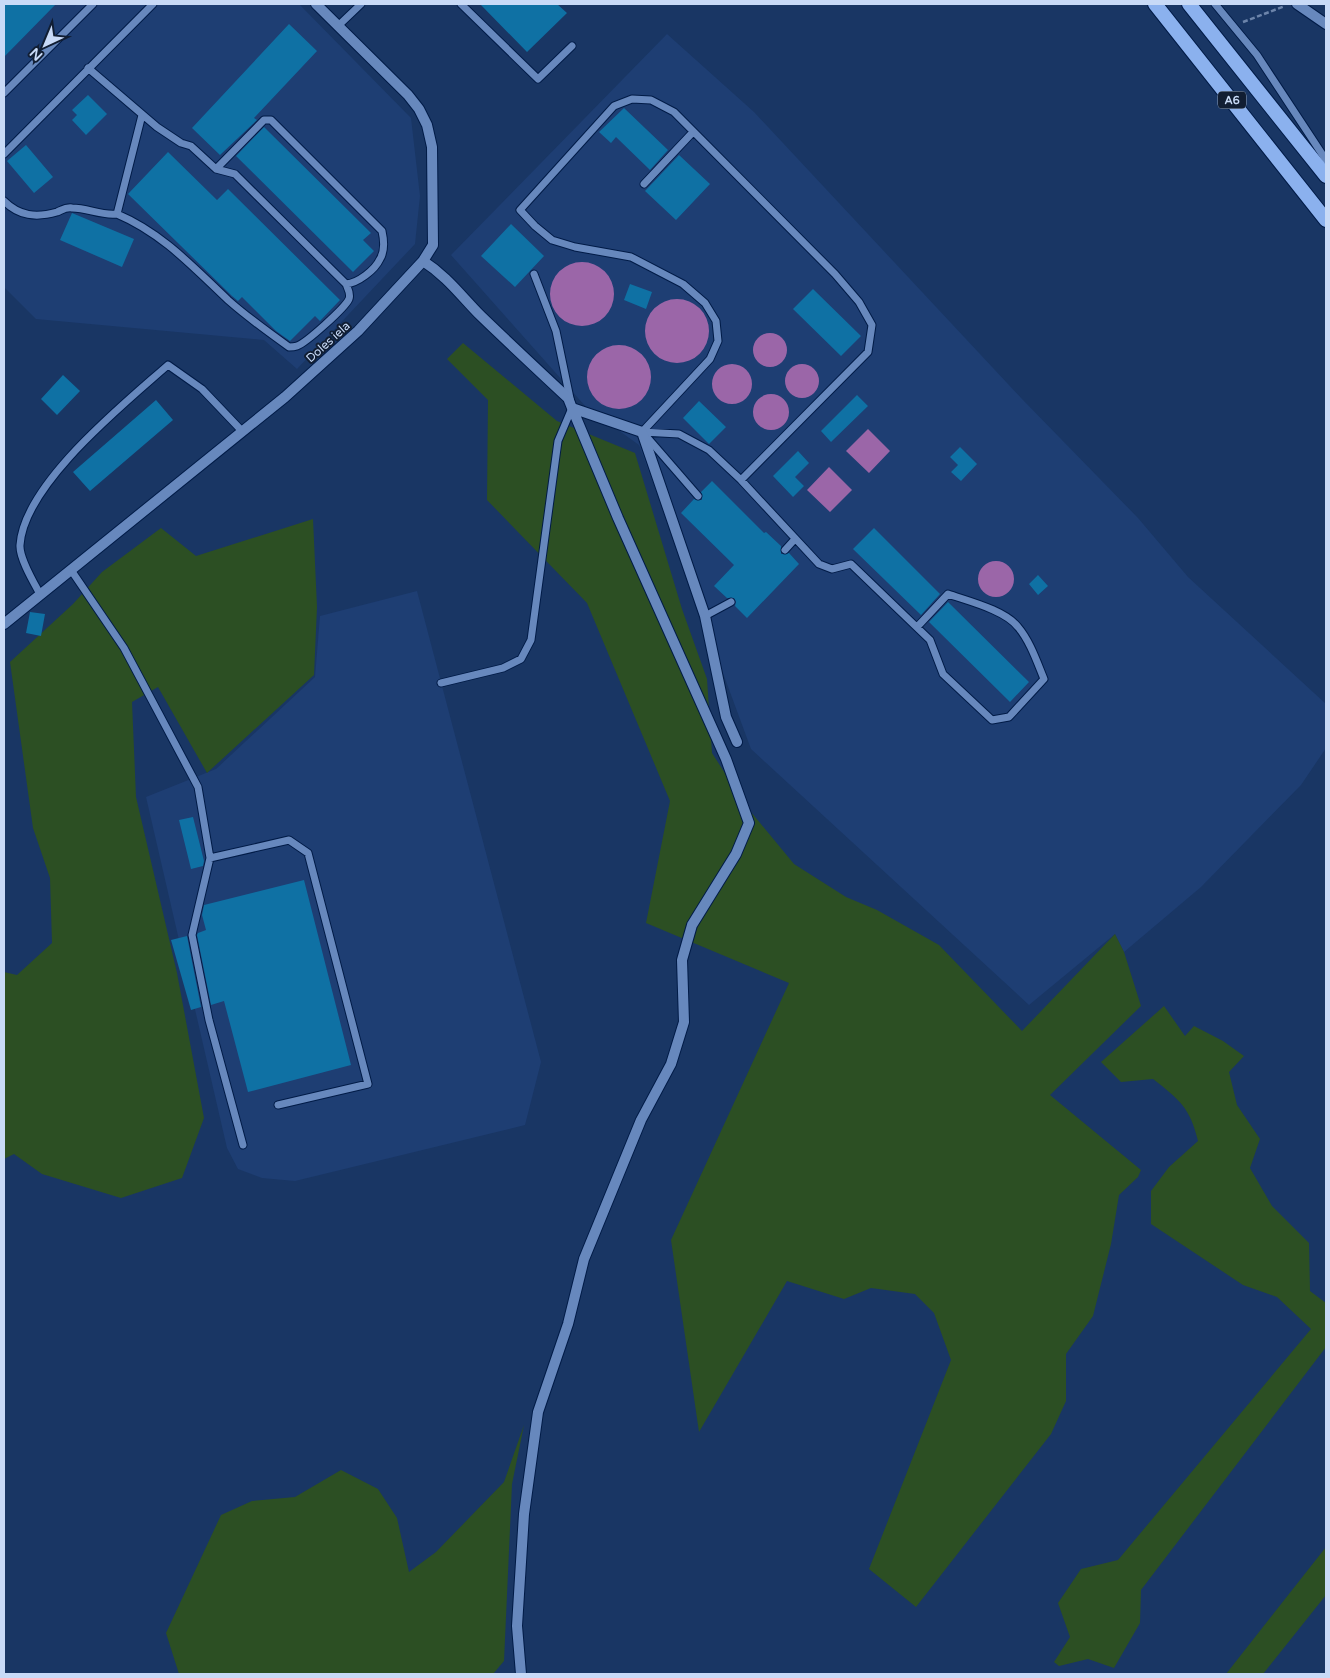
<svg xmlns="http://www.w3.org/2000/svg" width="1330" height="1678" font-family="'Varela Round',sans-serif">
  <rect width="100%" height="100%" fill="#193664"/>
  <path fill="#1e3e73" d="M4,4H299L411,118L420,196L415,244L297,369L264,340L36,319L4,287Z
    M667,34L754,112L1022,399L1138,518L1188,577L1326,704V748L1301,785L1201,887L1124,952L1115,934L1029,1005L751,749L639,445L586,407L451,255Z
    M417,591L541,1062L525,1125L295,1181L262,1178L238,1169L227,1148L146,797L216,769L315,677L320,616Z"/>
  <path fill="#2c4f23" d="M463,343L557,421L635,453L682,609L707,679L712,753L746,806L794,864L846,897L877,910L939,945L1022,1031L1115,934L1124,952L1141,1006L1050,1095L1141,1170L1138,1177L1119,1195L1111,1244L1093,1316L1066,1354V1401L1051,1434L916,1607L869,1569L951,1360L934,1313L915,1294L871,1288L844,1299L787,1281L699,1432L671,1240L789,983L646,923L670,801L587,603L487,500L488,400L447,359Z
    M313,519L317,607L314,675L207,773L158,687L132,702L136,797L177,973L204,1118L182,1178L121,1198L42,1174L14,1154L4,1159V972L17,975L52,943L50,878L33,828L10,662L73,604L102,572L161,528L196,556Z
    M1164,1006L1185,1036L1194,1026L1223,1041L1244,1056L1229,1072L1237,1105L1260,1139L1250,1168L1272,1206L1309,1243L1310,1291L1326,1303V1347L1141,1590L1140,1623L1114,1668L1088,1659L1059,1666L1054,1662L1070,1637L1058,1603L1081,1569L1118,1560L1311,1329L1277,1297L1243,1285L1151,1224V1191L1169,1167L1198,1141C1190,1108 1180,1100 1153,1079L1121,1082L1101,1062Z
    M524,1425L512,1484L504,1661L493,1674H179L166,1633L221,1515L252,1501L295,1497L341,1470L378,1489L397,1518L409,1572L436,1552L504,1482Z
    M1326,1547V1595L1263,1674H1226Z"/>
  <path fill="#9b66a8" d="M550 294a32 32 0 1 1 64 0a32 32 0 1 1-64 0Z
    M645 331a32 32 0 1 1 64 0a32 32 0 1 1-64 0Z
    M753 350a17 17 0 1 1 34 0a17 17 0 1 1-34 0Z
    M587 377a32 32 0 1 1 64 0a32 32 0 1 1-64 0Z
    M785 381a17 17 0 1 1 34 0a17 17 0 1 1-34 0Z
    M712 384a20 20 0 1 1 40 0a20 20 0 1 1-40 0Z
    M753 412a18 18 0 1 1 36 0a18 18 0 1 1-36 0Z
    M868,429L890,451L869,473L846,451Z
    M829,467L852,490L830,512L807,490Z
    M978 579a18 18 0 1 1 36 0a18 18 0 1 1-36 0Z"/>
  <path fill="#0f71a4" d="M4,4H56L4,57Z
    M480,4H557L567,13L527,52Z
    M289,24L317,51L254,118L257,120L220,155L192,128Z
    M88,95L107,114L86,135L72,120L77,115L72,110Z
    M624,108L668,150L650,170L616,137L611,143L599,132Z
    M264,127L371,233L363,240L374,251L353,272L236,156Z
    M26,145L53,177L34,193L7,161Z
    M168,152L217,200L228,189L340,300L320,321L315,316L290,341L276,331L242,297L238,301L232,296L128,194Z
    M679,155L710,184L676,220L645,191Z
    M72,213L134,239L122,267L60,240Z
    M511,224L544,256L515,287L481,256Z
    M630,284L652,292L646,309L624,300Z
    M813,289L861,336L841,356L793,309Z
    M63,375L80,391L57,415L41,399Z
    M857,395L868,406L831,442L821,431Z
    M156,400L173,420L90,491L73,472Z
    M699,401L726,427L709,444L683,418Z
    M960,447L977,464L961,481L951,472L958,465L950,457Z
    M798,451L809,463L795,477L804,486L793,497L773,476Z
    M712,481L764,533L766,532L781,546V554L789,553L799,564L747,618L735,606L736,602L734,598H727L714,586L734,565L681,513L694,499L702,500L701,492Z
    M874,528L940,594L921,615L853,549Z
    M1038,575L1048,586L1038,595L1029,584Z
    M948,602L1029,682L1010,702L929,622Z
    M30,612L45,614L41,636L26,633Z
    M193,817L204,861L203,866L191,869L179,820Z
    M304,880L351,1065L248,1092L224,1001L211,1005L197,935L198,933L206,930L202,915L204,905Z
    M187,936L201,1007L191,1010L171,940Z"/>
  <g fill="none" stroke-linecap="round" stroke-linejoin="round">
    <defs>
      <path id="service" d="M461,4L538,79L572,46
        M1215,4L1257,55L1326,160
        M338,26L361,4
        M88,68L157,127L181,143L191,146L216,169L235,174L346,284C358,283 375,270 380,259C385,251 384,240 382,231L271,120H264L216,169
        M4,93L93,4
        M632,99L651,100L674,112L835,274L859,302L872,325L868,352L741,480L709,450L679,434L642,432L710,359L718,341L716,321L705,303L683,284L631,257L575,247L552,240L535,226L520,210L614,106Z
        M4,154L153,4
        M644,184L693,132
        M4,201C19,216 36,218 57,212C62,210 66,207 72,208C88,208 101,216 117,214L142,115
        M117,214C162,233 193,267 228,300C247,317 268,332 289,347C292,347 294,347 297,346C306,343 345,308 349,299C351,294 348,289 346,284
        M646,436L698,496
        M741,480L819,564L832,569L851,564L930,640L943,674L992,720L1009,717L1044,679C1037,662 1030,641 1018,627C1005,610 968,601 948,594L917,627
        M785,550L795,539
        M71,570L124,648L198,787L210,858L192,935L209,1020L243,1145
        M40,594C34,583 19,558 20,545C24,484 124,404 168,365L202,389L242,431
        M705,616L731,602
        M441,683L503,668L521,659L531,640L558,441L572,408L556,331L534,274
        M210,858L289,840L308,853L368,1084L278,1105"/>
      <path id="minor" d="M1297,4L1326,24
        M423,261C448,277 461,296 481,316C510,344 539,371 568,398L572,408L642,432L705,616L726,717L737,742
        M4,624L285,397L358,331L423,261L433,245L432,147L427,125L419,109L408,95L316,4
        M521,1674L517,1626L524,1514L538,1412L568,1324L584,1259L641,1120L671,1064L684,1022L682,960L692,925L736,854L749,823L726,759L618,518L572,408"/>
      <path id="trunk" d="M1155,4L1326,220
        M1189,4L1326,176"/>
    </defs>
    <use href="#service" stroke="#011b47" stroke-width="9"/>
    <use href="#minor" stroke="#011b47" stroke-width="12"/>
    <use href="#trunk" stroke="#011b47" stroke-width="16"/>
    <path stroke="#6c84aa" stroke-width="2.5" stroke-dasharray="5 2.5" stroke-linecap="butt" d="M1243,22L1285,6"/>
    <use href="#service" stroke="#6788bd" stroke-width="7"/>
    <use href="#minor" stroke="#6788bd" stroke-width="10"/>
    <use href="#trunk" stroke="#8bb1ee" stroke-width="14"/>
  </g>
  <g text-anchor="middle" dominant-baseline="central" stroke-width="4" stroke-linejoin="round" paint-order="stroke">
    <rect fill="#111e33" stroke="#91a2bc" stroke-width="1" x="1218" y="91.5" width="28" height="17" rx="4"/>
    <g font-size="11" font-weight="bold" fill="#c8daf7">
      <text x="1232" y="100">A6</text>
    </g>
    <g font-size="12" fill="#c8daf7" stroke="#111e33">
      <text transform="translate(328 342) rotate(-42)">Doles iela</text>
    </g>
  </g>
  <rect width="1330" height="1678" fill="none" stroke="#c8daf7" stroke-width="10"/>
  <g transform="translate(45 45) rotate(224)" stroke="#111e33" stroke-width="4" paint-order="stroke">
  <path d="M0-4L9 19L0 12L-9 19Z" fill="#c8daf7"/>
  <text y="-8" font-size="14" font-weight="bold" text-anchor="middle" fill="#c8daf7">N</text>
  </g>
</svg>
